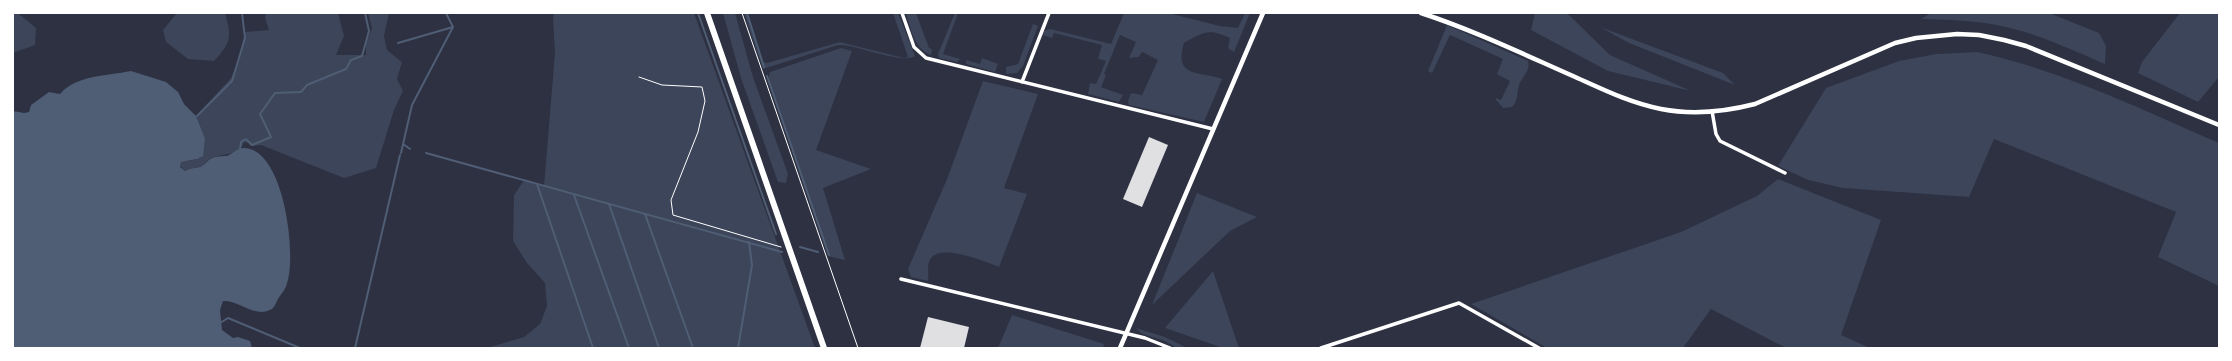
<svg xmlns="http://www.w3.org/2000/svg" width="2232" height="361" font-family="'Asap Condensed',sans-serif">
  <rect width="100%" height="100%" fill="#2d3142"/>
  <path fill="#3c4559" d="M13,13H18L36,28L35,45L13,53Z
    M177,13H225C232,37 231,43 214,61L188,59L166,42L163,30Z
    M266,13H338L344,36L336,55H366V44L372,28L368,13H389L384,36L387,50L402,62L397,79L403,91L394,110L376,168L344,178L261,145L251,146L248,143L244,142C239,156 225,153 214,157C209,158 205,164 201,166C196,168 191,168 185,171L180,166L181,162L197,159L205,138L196,116L231,78L237,66L245,32L269,30L265,18Z
    M554,13H694L815,348H487L524,337L540,324L547,306L545,283L527,263L513,241L514,195L525,179L544,186L555,53L553,18Z
    M723,13H735L753,77L788,174L786,183L778,182L741,78Z
    M744,13H747L762,62L767,63L840,42L904,58L908,57L893,13H898L915,56C903,65 856,44 838,45L763,69Z
    M906,13H916L929,48L932,49L931,55C914,49 911,29 906,13Z
    M955,13H958L943,54L960,59L957,62L939,58L938,54Z
    M1124,13H1168L1220,26L1238,28L1245,13H1250L1234,52L1228,48L1230,38C1208,28 1204,32 1184,43C1173,78 1200,71 1222,79L1204,122L1129,105L1128,101L1131,93L1142,95L1158,60L1142,52L1139,57L1129,58L1136,42L1120,35L1104,74L1106,75L1101,87L1123,95L1119,102L1088,94L1090,83L1096,84L1106,61L1098,59L1102,45L1054,33L1052,38L1043,35L1044,31L1050,29L1111,44Z
    M1535,13H1565L1569,15L1610,55L1691,91L1608,71L1531,30Z
    M1931,13H2049L2099,33L2106,46L2105,64C2071,50 2037,33 2001,26C1975,20 1948,20 1921,19Z
    M2180,13H2219V77L2198,102L2138,73L2142,62Z
    M1033,24L1038,26L1023,66L1017,73L1006,74V67L1018,64Z
    M1447,25L1528,61C1531,70 1522,77 1519,85C1517,93 1518,101 1512,107L1503,108L1496,100V98L1501,100L1510,81L1497,74L1503,59L1450,35L1432,73L1428,71Z
    M1600,27L1723,73L1735,85L1629,43Z
    M841,48L852,51L816,150L871,169L823,188L845,260L828,256L768,80L770,72Z
    M1977,52C2061,70 2140,109 2219,143V286L2158,257L2176,212L1994,139L1969,197L1843,188L1808,180L1778,166L1826,88L1899,61L1936,54Z
    M982,58L998,64L995,72L966,64V60L980,64Z
    M983,81L1038,94L1004,188L1027,194L999,267C985,262 936,240 929,262C927,268 929,275 928,281L911,277L908,269L947,179Z
    M1778,179L1881,220L1841,335L1870,348H1786L1711,309L1683,348H1547L1471,304L1681,232L1757,196Z
    M1197,193L1257,217L1230,231L1152,305Z
    M1213,271L1239,348H1223L1165,328Z
    M1012,315L1104,344L1103,348H998Z
    M1136,328L1165,337L1187,348H1177L1165,341L1142,334Z"/>
  <path fill="#4f5d75" d="M131,71L166,82L178,92L184,104L196,116L205,138L203,156L197,159L181,162L180,167L185,171C191,168 195,168 200,167C205,165 209,158 215,157C219,156 223,156 227,156C232,154 238,148 243,148C284,147 297,255 287,283C286,289 281,294 278,299C276,302 275,307 272,309C254,319 240,300 223,301L220,310L222,330L233,338L238,337L250,341L252,348H13V111L24,113L29,112L31,105L49,92L60,94C76,75 107,76 131,71Z"/>
  <g fill="none" stroke-linecap="round" stroke-linejoin="round">
    <path stroke="#4f5d75" stroke-width="2" d="M698,13L776,234
      M747,13L764,67
      M398,43L453,27
      M767,76L829,255
      M197,116L232,81L245,38L242,13
      M403,144L410,149
      M240,149L241,142L246,139L252,145L271,137L260,114L275,93L301,92L307,85L346,69L351,60L362,56L369,31L365,13
      M401,153L412,105L453,27L446,13
      M426,153L782,252
      M537,184L593,348
      M574,195L629,348
      M609,204L659,348
      M645,214L693,348
      M800,247L818,252
      M220,323L228,318L300,348
      M355,348L400,155
      M738,348L752,265L749,242"/>
  </g>
  <path fill="#e0e0e3" d="M1149,137L1168,145L1142,207L1123,199Z
    M928,317L969,327L964,348H920Z"/>
  <g fill="none" stroke-linecap="round" stroke-linejoin="round">
    <path stroke="#fff" stroke-width="1" d="M742,13L858,348
      M639,77L662,85L702,87L705,101L698,132L671,200L673,215L781,247"/>
    <path stroke="#fff" stroke-width="3.5" d="M902,13L914,47L926,58L1213,129
      M1022,82L1049,13
      M1712,111L1716,134L1720,141L1785,173
      M901,279L1145,338L1170,348
      M1321,348L1459,303L1539,348"/>
    <path stroke="#fff" stroke-width="4.5" d="M1421,13C1473,30 1523,54 1573,76C1602,89 1630,103 1661,109C1692,115 1724,112 1755,104L1895,43L1916,38L1957,34L1979,35L2004,40L2026,46L2219,125
      M1120,348L1263,13"/>
    <path stroke="#fff" stroke-width="6" d="M707,13L824,348"/>
  </g>
  <rect width="2232" height="361" fill="none" stroke="#ffffff" stroke-width="28"/>
</svg>
